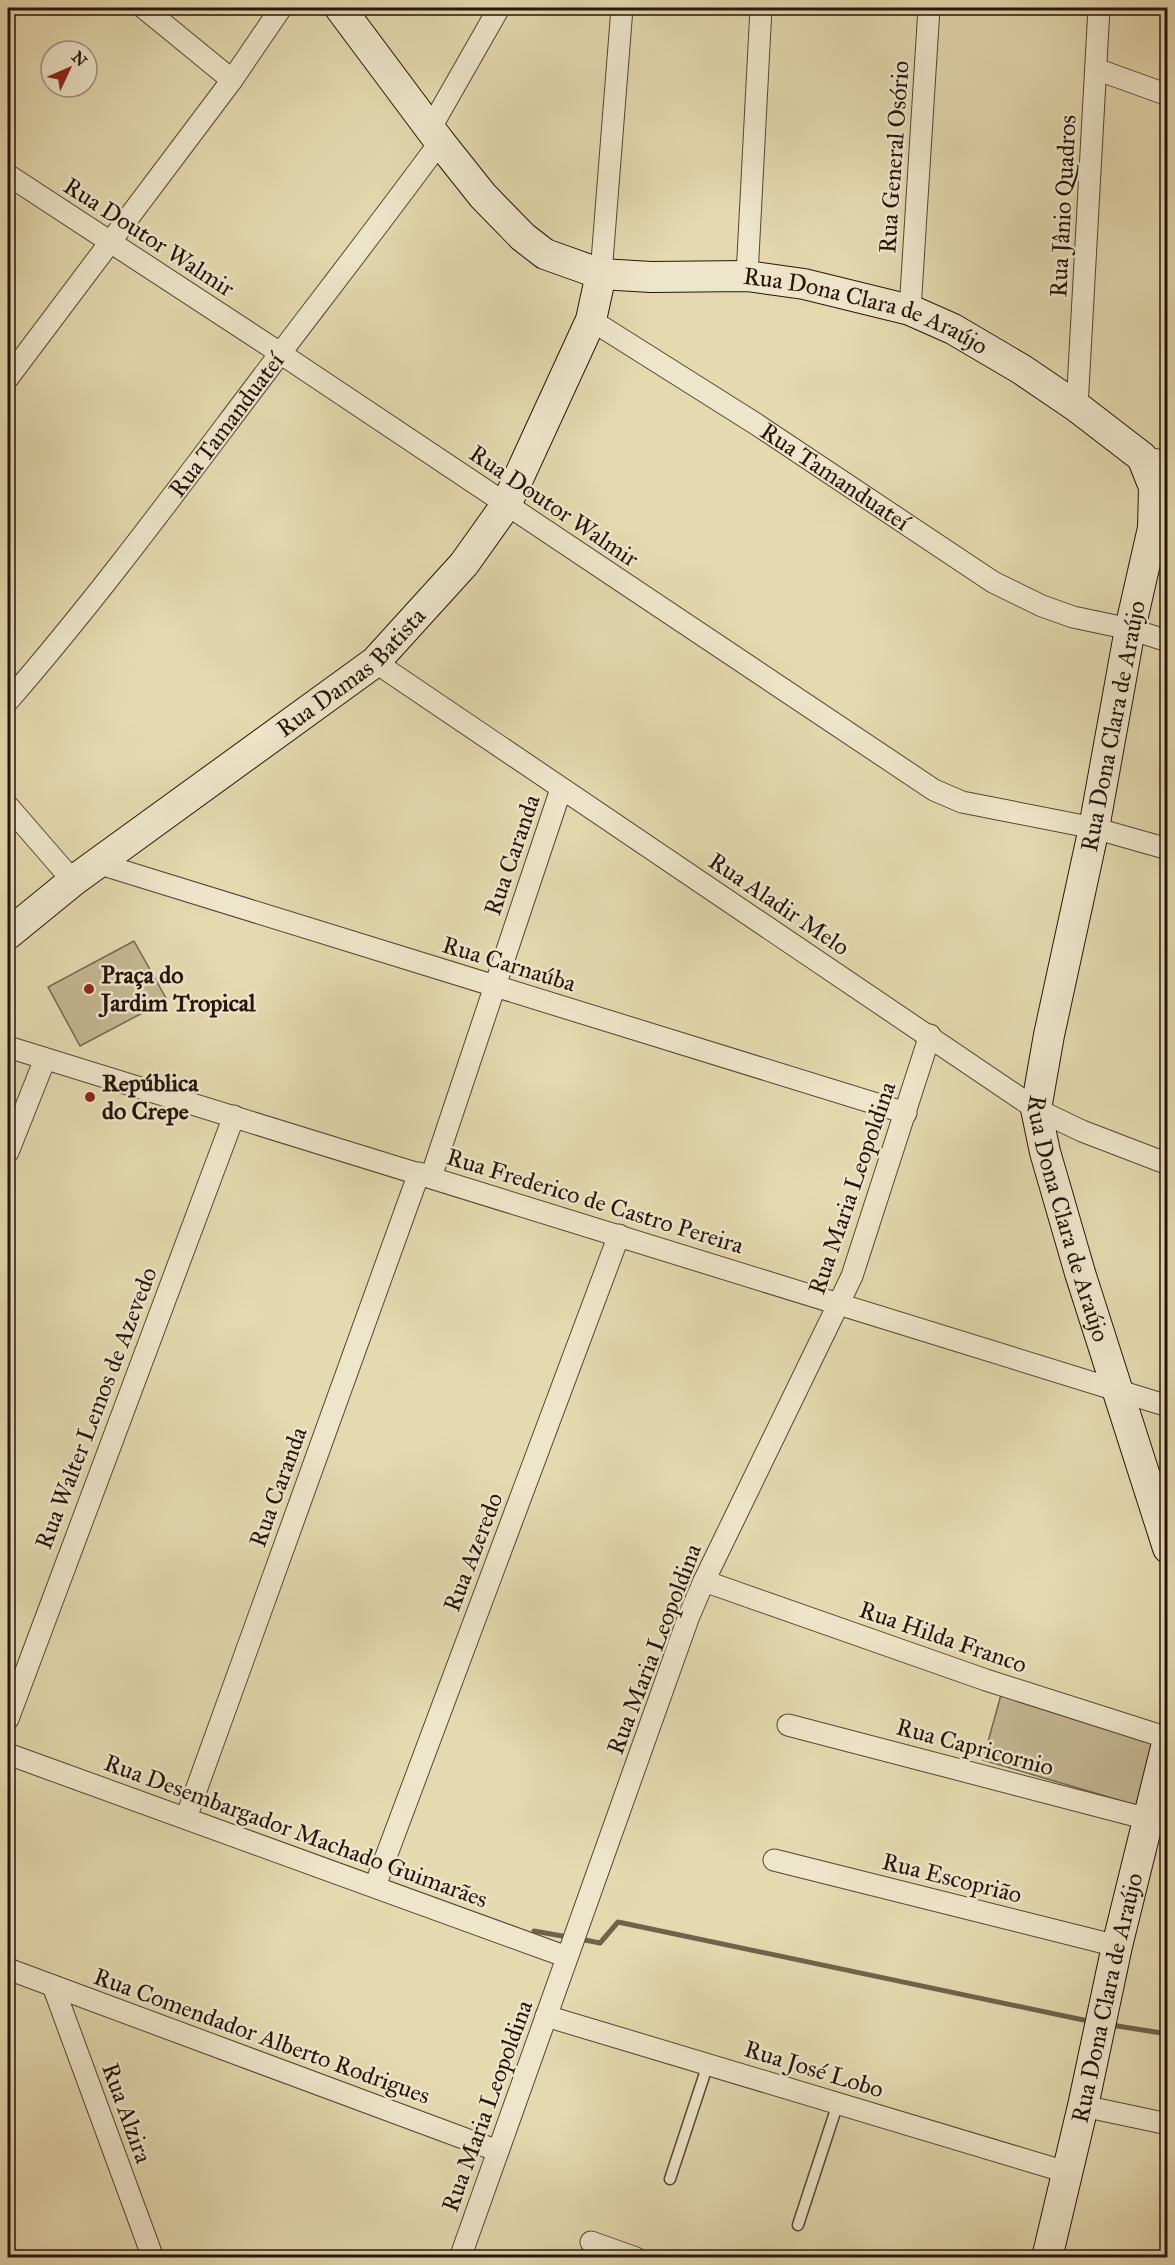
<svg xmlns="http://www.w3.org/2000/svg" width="1175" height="2265" font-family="'IM FELL Great Primer',serif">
  <rect width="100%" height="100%" fill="#e5d9af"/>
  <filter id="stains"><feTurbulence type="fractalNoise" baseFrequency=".00333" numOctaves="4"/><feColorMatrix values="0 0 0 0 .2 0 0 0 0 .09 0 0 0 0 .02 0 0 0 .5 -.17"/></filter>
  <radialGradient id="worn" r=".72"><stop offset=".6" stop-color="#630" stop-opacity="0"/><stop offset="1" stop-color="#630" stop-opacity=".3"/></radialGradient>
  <path fill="#c5b793" stroke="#76654f" stroke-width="1.5" d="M134,941L167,1000L80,1046L48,987Z
    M1002,1691L1153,1743L1139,1806L983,1760Z"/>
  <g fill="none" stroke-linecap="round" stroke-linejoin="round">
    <path stroke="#72624c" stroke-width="5" d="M534,1931L568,1937
      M580,1939L600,1943L618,1922L1093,2022
      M1111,2025L1168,2034"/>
    <defs>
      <path id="lane" d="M670,2179L708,2064
        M798,2225L838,2103"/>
      <g id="street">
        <path d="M144,8L232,80"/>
        <path d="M1096,69L1168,95"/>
        <path d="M430,129L499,8"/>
        <path d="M8,175L280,353L934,790L962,802L1094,828L1168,849"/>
        <path d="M601,274L622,8"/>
        <path d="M747,276L761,8"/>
        <path d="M910,310L929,8"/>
        <path id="s1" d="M591,320L756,424L993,582L1042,606L1073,617L1130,629L1168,641"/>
        <path d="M8,378L232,80L281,8"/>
        <path d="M1077,407L1099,8"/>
        <path d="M1142,457L1168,462"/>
        <path d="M375,662L1036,1109L1082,1131L1168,1164"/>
        <path id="s2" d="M8,701C95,601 174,494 254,388C316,306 379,225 440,142"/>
        <path d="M8,806L73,881"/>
        <path d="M97,863L906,1113"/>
        <path d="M8,1047L1168,1406"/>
        <path d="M8,1152L45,1059"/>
        <path d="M431,1177L561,789"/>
        <path d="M704,1581L986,1680L1168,1738"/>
        <path d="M8,1719L234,1116"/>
        <path d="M788,1725L1148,1819"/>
        <path d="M8,1754L567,1957"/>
        <path d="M186,1818L419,1173"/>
        <path d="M774,1860L1117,1946"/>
        <path d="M375,1886L619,1235"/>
        <path d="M8,1969L498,2151"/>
        <path d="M53,1986L153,2258"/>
        <path d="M546,2016L1066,2172"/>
        <path d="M1083,2106L1168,2124"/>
        <path d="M591,2242L636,2258"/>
        <path d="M460,2258L689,1616L704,1581L852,1276L930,1035"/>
      </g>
      <g id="secondary">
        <path id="s3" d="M340,8L440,142L483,196L523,237L545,254L601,274L651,277L747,276L804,284L910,310L953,329L1021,369L1077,407L1142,457L1154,487L1153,528L1130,629L1094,828L1049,1035L1036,1109L1045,1152L1080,1273L1168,1548"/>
        <path id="s4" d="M8,934L73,881L375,662L464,564L506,505L591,320L601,274"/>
        <path id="s5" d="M1047,2258L1083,2106L1117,1946L1168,1739"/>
      </g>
    </defs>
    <use href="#lane" stroke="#564434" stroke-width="13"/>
    <use href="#street" stroke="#564434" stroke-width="23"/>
    <use href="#secondary" stroke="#27130b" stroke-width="32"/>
    <use href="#lane" stroke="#eee6cb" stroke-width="10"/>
    <use href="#street" stroke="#eee6cb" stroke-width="21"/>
    <use href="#secondary" stroke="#eee6cb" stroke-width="30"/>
  </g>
  <g fill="#8f2418" stroke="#eee6cb" stroke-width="2">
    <circle cx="89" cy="989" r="6"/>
    <circle cx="90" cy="1097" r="6"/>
  </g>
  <g text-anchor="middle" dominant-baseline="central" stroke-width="5" stroke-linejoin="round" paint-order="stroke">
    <g font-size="24" fill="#27130b" stroke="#eee6cb">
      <text transform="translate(894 157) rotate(-86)">Rua General Osório</text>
      <text transform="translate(1063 206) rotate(-87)">Rua Jânio Quadros</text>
      <text transform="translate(149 237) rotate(33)">Rua Doutor Walmir</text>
      <text stroke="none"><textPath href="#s3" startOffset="651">Rua Dona Clara de Araújo</textPath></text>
      <text stroke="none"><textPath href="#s2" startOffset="352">Rua Tamanduateí</textPath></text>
      <text stroke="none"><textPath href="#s1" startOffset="290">Rua Tamanduateí</textPath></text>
      <text transform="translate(554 506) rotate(34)">Rua Doutor Walmir</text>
      <text stroke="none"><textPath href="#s4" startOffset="432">Rua Damas Batista</textPath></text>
      <text transform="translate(1113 726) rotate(-79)">Rua Dona Clara de Araújo</text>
      <text transform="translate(512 855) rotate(-71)">Rua Caranda</text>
      <text transform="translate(779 904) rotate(34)">Rua Aladir Melo</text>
      <text transform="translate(509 964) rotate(17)">Rua Carnaúba</text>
      <text transform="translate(852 1188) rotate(-71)">Rua Maria Leopoldina</text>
      <text transform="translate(595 1201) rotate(17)">Rua Frederico de Castro Pereira</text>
      <text stroke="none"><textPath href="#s3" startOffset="1749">Rua Dona Clara de Araújo</textPath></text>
      <text transform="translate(96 1408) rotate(-69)">Rua Walter Lemos de Azevedo</text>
      <text transform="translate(278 1487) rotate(-70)">Rua Caranda</text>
      <text transform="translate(473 1552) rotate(-69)">Rua Azeredo</text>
      <text transform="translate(943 1637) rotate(19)">Rua Hilda Franco</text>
      <text transform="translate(654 1649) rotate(-69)">Rua Maria Leopoldina</text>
      <text transform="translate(975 1747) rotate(15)">Rua Capricornio</text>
      <text transform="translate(296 1831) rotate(20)">Rua Desembargador Machado Guimarães</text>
      <text transform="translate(952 1878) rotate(14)">Rua Escoprião</text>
      <text stroke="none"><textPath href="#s5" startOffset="267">Rua Dona Clara de Araújo</textPath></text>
      <text transform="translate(262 2036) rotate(20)">Rua Comendador Alberto Rodrigues</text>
      <text transform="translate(814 2069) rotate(17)">Rua José Lobo</text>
      <text transform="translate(487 2106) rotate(-70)">Rua Maria Leopoldina</text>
      <text transform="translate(127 2113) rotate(70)">Rua Alzira</text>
    </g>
    <g font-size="24" font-weight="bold" fill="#27130b" stroke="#eee6cb" text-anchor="start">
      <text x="101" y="975">Praça do<tspan x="101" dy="28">Jardim Tropical</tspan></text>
      <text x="102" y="1083">República<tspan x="102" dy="28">do Crepe</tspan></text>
    </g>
  </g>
  <rect width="1175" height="2265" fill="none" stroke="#e5d9af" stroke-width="30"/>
  <rect x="9" y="9" width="1157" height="2247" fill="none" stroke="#27130b" stroke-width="3"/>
  <rect x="15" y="15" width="1145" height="2235" fill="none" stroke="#27130b" stroke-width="1.5"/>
  <g transform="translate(69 69) rotate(46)"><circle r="28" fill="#eee6cb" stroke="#9e927e" stroke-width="1.5"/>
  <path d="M0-4.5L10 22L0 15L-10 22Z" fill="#8f2418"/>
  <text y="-9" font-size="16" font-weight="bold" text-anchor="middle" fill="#27130b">N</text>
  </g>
  <rect width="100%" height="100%" filter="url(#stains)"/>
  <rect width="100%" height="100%" fill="url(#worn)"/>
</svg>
